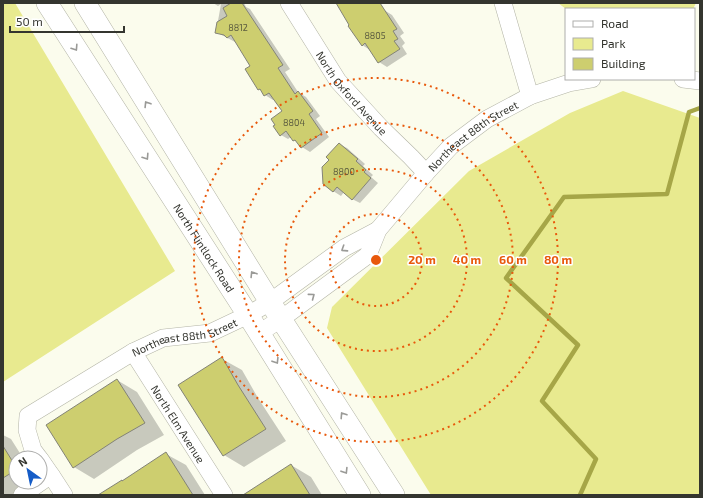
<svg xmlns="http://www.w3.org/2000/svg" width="703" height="498" font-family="'Exo 2',sans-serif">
  <rect width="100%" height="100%" fill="#fbfced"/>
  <path fill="#e8ea8f" d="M3,3H15L175,271L3,382Z
    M558,3H696L693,9H566Z
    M623,91L700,118V495H431L327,328L332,307L469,171L570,113Z"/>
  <path fill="#0003" d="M213,3H244L246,7L250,9L290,69L285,72L298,92L306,97L320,116L316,119L329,137L310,152L302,147L300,144L294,140L291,137L288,139L281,135L284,111L274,99L273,100L265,95L262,91L259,89L252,66L236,41L235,42L216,32L221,4L218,6Z
    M337,3H373L392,15L404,33L400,36L405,43L402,46L407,54L387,67L379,62L370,50L362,45Z
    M339,144L347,148L365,164L363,166L373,175L371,177L378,183L360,203L352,199L344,192L341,196L333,191L330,159Z
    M222,359L242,370L258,398L286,441L244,467L224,455Z
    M117,380L137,392L164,435L137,450L94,479L74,467Z
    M3,435L11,439L23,458H16V482H36L15,495H3Z
    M166,454L186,465L205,495H100Z
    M291,465L311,477L322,495H250Z"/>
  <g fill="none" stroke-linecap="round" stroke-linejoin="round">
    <path stroke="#a6a647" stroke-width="4.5" d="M580,495L596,459L542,401L578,345L506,278L564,197L667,194L689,112L700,108"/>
  </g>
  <path fill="#cdce6f" stroke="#838377" d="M231,3H242L283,65L278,68L295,94L298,91L313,111L309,114L322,133L301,148L295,140L293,141L286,131L280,136L273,126L275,125L271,119L282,111L269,93L264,96L260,89L258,90L245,69L250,66L231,35L227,38L224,35L215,33L217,22L227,16L223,8Z
    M336,3H380L397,29L393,31L398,39L394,41L400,49L378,63L365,43L362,46L348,26L349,25Z
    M339,143L358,159L356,161L366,170L364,172L371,178L352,200L337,187L333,192L323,184L322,167L329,160L326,157Z
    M222,357L238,385L266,429L223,456L178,385Z
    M117,379L145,423L117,439L73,468L46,425Z
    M3,446L16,467V470L3,478Z
    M166,452L193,495H98L122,480V481Z
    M291,464L310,495H243Z"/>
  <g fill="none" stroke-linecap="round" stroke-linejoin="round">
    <defs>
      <g id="minor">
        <path id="s1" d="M289,3L338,81L381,128L411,157L426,173"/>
        <path d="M503,3L530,96"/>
        <path d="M683,79L700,81"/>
        <path id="s2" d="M259,333L281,319L368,255L378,230L426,173L451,146L487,119L530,96L569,83L592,79"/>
        <path id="s3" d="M133,352L224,495"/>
        <path id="s4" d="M39,458L33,450L27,430L28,416L133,352L163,338L210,333L248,315L270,302L344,248L378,230"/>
        <path d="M40,459L51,475L64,495"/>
        <path d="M22,495L51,475"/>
      </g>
      <g id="major">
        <path id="s5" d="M47,3L248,315L360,495"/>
        <path d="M85,3L270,302L394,495"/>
      </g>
    </defs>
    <use href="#minor" stroke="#b3b4a6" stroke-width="18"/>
    <use href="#major" stroke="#b3b4a6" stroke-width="22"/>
    <use href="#minor" stroke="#fff" stroke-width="17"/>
    <use href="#major" stroke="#fff" stroke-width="21"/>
  </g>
  <defs><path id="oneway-chevron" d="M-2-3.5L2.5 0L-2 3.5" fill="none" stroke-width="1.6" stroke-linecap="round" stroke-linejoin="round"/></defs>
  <g stroke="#9a9a97">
    <use href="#oneway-chevron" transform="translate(75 48) rotate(57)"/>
    <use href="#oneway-chevron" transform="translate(147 104) rotate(-122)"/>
    <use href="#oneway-chevron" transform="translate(146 157) rotate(57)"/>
    <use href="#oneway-chevron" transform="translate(344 249) rotate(147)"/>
    <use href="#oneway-chevron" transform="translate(253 274) rotate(-122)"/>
    <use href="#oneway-chevron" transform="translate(312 296) rotate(-37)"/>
    <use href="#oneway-chevron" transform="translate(276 361) rotate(58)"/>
    <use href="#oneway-chevron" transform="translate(343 415) rotate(-123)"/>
    <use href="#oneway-chevron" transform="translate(345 471) rotate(58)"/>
  </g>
  <g fill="none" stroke="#e8590c" stroke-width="2" stroke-dasharray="2 4">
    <circle cx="376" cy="260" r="46"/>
    <circle cx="376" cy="260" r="91"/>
    <circle cx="376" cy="260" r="137"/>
    <circle cx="376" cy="260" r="182"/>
  </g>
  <g text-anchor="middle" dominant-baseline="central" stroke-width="3" stroke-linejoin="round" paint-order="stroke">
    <g font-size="9" fill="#5a5b3f">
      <text x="238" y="27">8812</text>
      <text x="375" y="35">8805</text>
      <text x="294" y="122">8804</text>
      <text x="344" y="171">8800</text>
    </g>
    <g font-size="11" fill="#34352f" stroke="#fff">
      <text stroke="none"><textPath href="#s1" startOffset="110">North Oxford Avenue</textPath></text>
      <text stroke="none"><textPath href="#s2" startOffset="296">Northeast 88th Street</textPath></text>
      <text stroke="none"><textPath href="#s5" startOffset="291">North Flintlock Road</textPath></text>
      <text stroke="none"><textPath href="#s4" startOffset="222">Northeast 88th Street</textPath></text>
      <text stroke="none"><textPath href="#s3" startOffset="85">North Elm Avenue</textPath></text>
    </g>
  </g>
  <circle cx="376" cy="260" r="6" fill="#e8590c" stroke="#fff" stroke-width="2"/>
  <g font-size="12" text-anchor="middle" font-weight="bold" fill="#e8590c" stroke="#fff" stroke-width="3" stroke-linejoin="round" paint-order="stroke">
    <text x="422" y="264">20 m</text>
    <text x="467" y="264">40 m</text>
    <text x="513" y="264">60 m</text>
    <text x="558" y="264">80 m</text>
  </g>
  <rect width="703" height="498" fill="none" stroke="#34352f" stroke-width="8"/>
  <rect x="565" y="8" width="130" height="72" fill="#ffffff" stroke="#aeaeac"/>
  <rect x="573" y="21" width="20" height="6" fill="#ffffff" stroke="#aeaeac"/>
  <text x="601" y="28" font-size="12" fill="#34352f">Road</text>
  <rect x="573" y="38" width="20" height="12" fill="#e8ea8f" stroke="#aeaeac"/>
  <text x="601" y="48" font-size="12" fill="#34352f">Park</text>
  <rect x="573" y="58" width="20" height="12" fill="#cdce6f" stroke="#aeaeac"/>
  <text x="601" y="68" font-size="12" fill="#34352f">Building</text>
  <g transform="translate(28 470) rotate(327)"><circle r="19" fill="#ffffff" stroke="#aeaeac"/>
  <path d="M0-3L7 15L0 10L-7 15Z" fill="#155cc7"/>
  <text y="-6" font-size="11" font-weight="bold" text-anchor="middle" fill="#34352f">N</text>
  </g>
  <path d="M10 26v6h114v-6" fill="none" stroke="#34352f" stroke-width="2"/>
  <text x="16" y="26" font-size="12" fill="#34352f" stroke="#ffffff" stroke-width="3" paint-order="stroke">50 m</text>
</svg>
